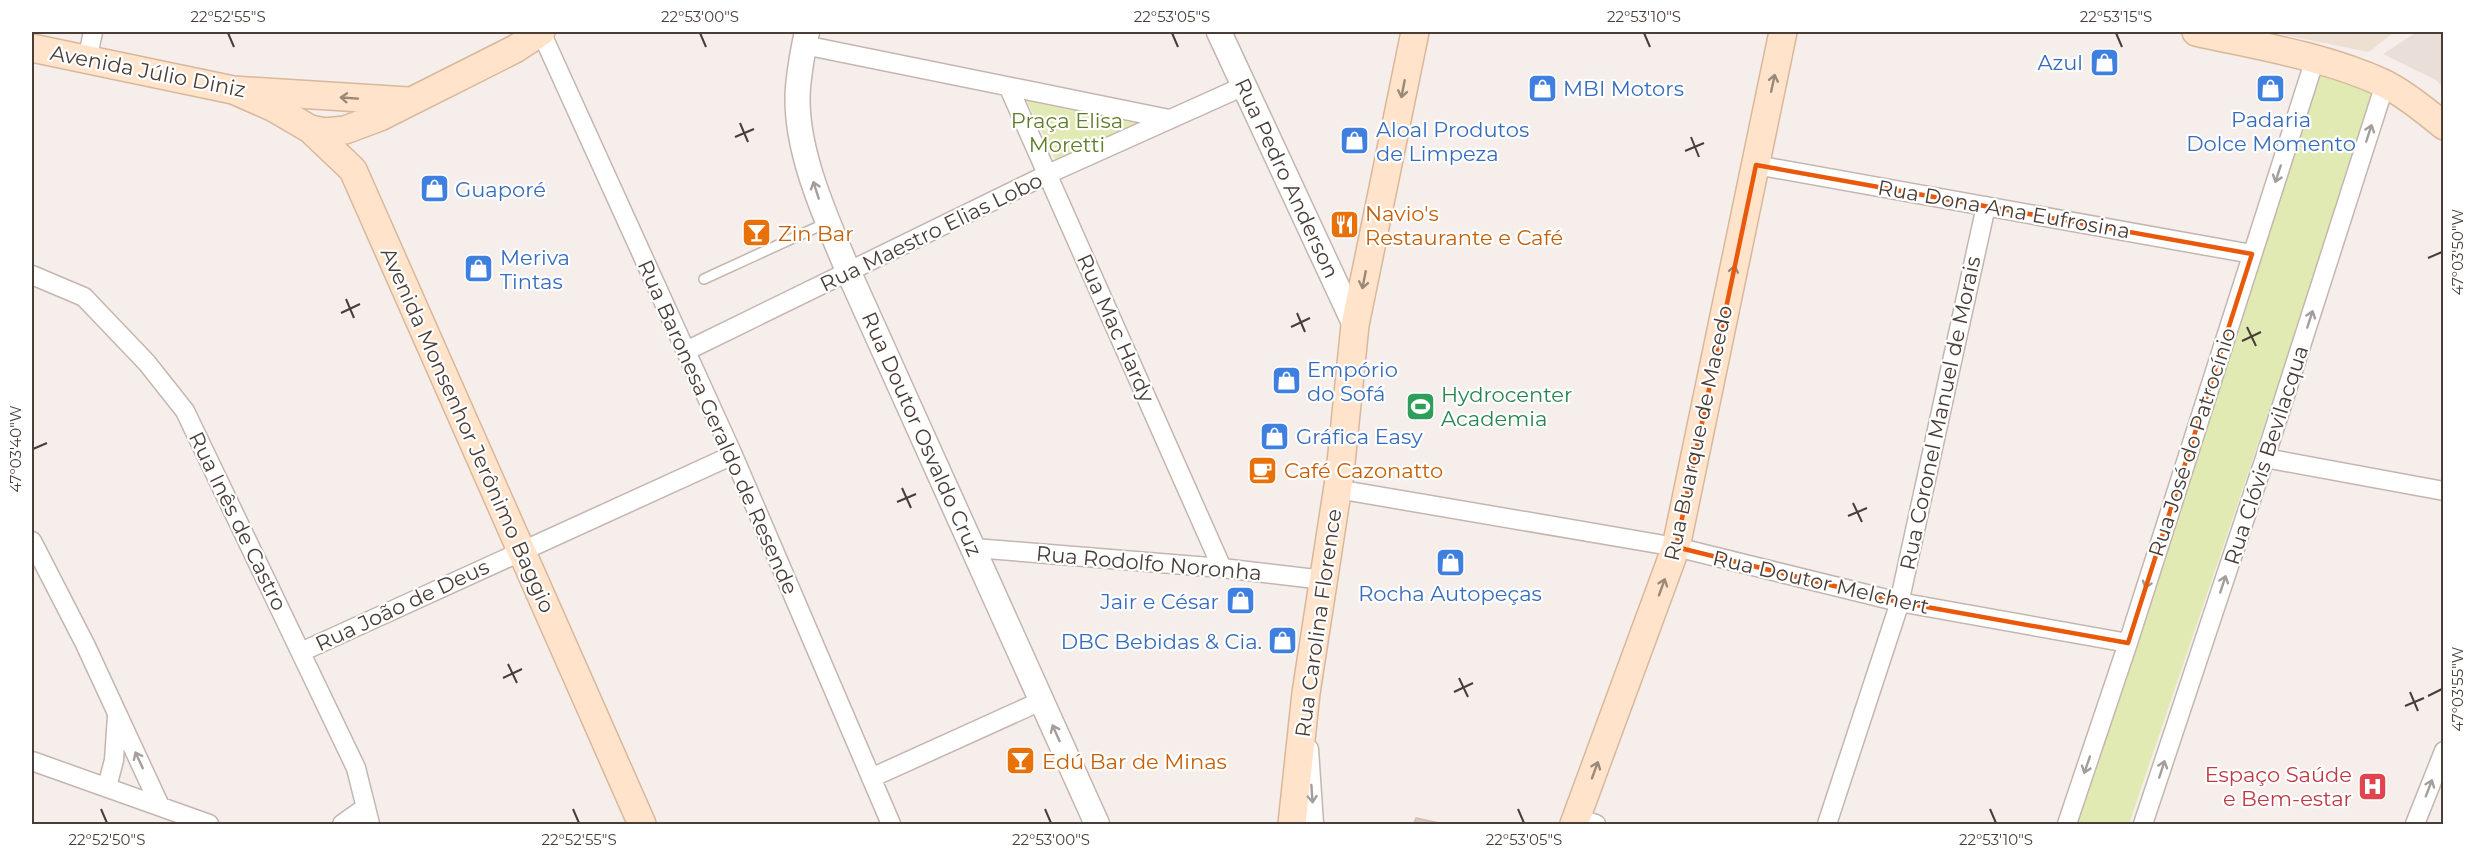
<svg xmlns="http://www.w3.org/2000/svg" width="2475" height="856" font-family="Montserrat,sans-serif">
  <rect width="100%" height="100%" fill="#f5eeea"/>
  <path fill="#e9dfd8" d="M2417,32H2443V87L2436,80L2383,54Z"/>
  <path fill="#eedfd3" d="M2269,32H2394L2369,52Z"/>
  <path fill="#e0eab2" d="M2315,59L2379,87L2129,824H2074Z
    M1027,101L1140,124L1056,161Z"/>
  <path fill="#dacac2" stroke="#d2bcb2" stroke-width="1.5" d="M1416,818L1444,824H1414Z"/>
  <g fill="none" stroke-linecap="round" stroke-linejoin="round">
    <defs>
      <path id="service" d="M704,279L826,223"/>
      <path id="minor" d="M541,32L733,455L891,824
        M804,45L1169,119
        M87,60L93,32
        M1009,88L1222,568
        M1756,165L2252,254
        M32,275L84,297L147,363L185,411L356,768L370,824
        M686,351L1048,174L1244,86
        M2265,458L2444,491
        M1337,489L1676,547L1899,602L2128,643
        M32,541L85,644L160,806
        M974,548L1222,568L1324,580
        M301,652L733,455
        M1309,749L1314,824
        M32,761L209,824
        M871,778L1041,701
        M107,787L114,760L117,716
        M1577,818L1596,824
        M342,824L366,807
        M1827,824L1898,608L1986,206
        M2067,824L2128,643L2315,59
        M2143,824L2265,458L2385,84
        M2415,824L2444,751"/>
      <path id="tertiary" d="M807,32C803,49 800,68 798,87C793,147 826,218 849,273L1097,824
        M1219,32L1355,325"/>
      <path id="secondary" d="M2196,32C2258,46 2324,56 2383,83C2404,93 2426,111 2444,126
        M32,48L233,90L408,101
        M233,90L274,108L310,129L353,170L642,824
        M310,129L325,132L345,130L380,117L515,49L541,32
        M1292,824L1306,693L1340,473L1355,325L1415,32
        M1574,824L1676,547L1783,32"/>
    </defs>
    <use href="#service" stroke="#c4b6af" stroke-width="12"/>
    <use href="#minor" stroke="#c4b6af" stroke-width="21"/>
    <use href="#tertiary" stroke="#c4b6af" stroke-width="27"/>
    <use href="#secondary" stroke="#d9b79b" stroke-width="30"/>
    <use href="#service" stroke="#fff" stroke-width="9"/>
    <use href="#minor" stroke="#fff" stroke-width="18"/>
    <use href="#tertiary" stroke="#fff" stroke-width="24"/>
    <use href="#secondary" stroke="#ffe3ca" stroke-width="27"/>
  </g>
  <defs><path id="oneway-shaft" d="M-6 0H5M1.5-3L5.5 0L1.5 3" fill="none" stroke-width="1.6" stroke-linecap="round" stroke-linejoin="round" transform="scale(1.5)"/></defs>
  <g stroke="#9b8879">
    <use href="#oneway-shaft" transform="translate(1773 83) rotate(-78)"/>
    <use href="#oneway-shaft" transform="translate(1403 89) rotate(101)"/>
    <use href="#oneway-shaft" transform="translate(349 98) rotate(-176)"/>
    <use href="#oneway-shaft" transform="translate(1733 274) rotate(-78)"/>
    <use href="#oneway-shaft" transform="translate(1364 280) rotate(101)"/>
    <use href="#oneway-shaft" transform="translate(1662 587) rotate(-70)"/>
    <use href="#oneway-shaft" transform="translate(1595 770) rotate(-70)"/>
  </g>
  <g stroke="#a49e9b">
    <use href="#oneway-shaft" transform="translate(2369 133) rotate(-72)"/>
    <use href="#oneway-shaft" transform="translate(2278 174) rotate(108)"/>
    <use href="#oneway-shaft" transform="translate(816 190) rotate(-108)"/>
    <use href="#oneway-shaft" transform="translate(2310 319) rotate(-72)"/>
    <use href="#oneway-shaft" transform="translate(2148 580) rotate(108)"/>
    <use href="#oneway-shaft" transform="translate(2223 584) rotate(-72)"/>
    <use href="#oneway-shaft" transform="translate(1056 733) rotate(-114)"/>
    <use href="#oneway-shaft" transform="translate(139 760) rotate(-115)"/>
    <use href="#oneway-shaft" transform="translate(2087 765) rotate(109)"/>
    <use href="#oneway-shaft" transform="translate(2162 769) rotate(-72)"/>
    <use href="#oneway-shaft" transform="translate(2429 788) rotate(-69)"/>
    <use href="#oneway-shaft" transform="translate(1312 794) rotate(86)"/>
  </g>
  <path fill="none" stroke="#e8590c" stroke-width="4.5" stroke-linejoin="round" d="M1756,165L2252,254L2128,643L1899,602L1676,547Z"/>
  <path fill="none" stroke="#493d37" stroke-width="2" d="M228,33L234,47M700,33L706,47M1172,33L1178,47M1644,33L1650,47M2116,33L2122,47M740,123L748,142M735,137L754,129M1691,137L1699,157M1685,151L1704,143M2428,258L2442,252M346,299L354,318M341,313L360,304M1297,313L1305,332M1291,327L1310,318M2247,327L2256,346M2242,341L2261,332M33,449L47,443M902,488L911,508M897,502L916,494M1853,503L1862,522M1848,516L1867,508M508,664L517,683M503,678L522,669M1459,678L1468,697M1454,692L1473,683M2410,692L2418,711M2428,696L2442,689M2405,706L2424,698M101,809L107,823M573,809L579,823M1045,809L1051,823M1518,809L1524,823M1990,809L1996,823"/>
  <defs>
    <symbol id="shop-square" viewBox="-11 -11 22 22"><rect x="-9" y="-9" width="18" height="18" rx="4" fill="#3f7fe0" stroke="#fff"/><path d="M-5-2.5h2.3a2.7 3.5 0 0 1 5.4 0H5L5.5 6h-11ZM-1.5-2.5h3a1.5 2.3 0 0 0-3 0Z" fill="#fff"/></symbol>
    <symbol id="restaurant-square" viewBox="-11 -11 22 22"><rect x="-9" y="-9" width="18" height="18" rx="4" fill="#e8710a" stroke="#fff"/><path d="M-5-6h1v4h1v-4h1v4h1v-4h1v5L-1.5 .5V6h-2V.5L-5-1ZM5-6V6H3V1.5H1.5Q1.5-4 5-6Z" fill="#fff"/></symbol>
    <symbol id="bar-square" viewBox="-11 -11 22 22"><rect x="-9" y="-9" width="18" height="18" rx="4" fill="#e8710a" stroke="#fff"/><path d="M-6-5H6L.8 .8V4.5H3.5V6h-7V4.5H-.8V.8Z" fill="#fff"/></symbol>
    <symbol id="stadium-square" viewBox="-11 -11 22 22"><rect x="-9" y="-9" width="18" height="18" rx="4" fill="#2e9e5b" stroke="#fff"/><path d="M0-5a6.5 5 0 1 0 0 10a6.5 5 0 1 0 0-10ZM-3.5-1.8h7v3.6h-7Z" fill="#fff"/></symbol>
    <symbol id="cafe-square" viewBox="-11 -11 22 22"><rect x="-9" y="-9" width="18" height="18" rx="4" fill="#e8710a" stroke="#fff"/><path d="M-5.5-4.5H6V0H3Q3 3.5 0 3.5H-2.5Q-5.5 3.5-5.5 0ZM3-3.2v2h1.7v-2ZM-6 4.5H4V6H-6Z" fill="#fff"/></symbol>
    <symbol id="hospital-square" viewBox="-11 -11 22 22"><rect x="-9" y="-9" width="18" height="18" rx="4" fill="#e0444e" stroke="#fff"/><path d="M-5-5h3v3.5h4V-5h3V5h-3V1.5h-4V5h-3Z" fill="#fff"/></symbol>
  </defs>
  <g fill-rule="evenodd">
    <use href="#shop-square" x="2088" y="46" width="33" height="33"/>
    <use href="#shop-square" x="1526" y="72" width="33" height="33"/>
    <use href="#shop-square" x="2254" y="72" width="33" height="33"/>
    <use href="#shop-square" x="1338" y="124" width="33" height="33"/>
    <use href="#shop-square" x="418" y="172" width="33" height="33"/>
    <use href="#restaurant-square" x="1328" y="208" width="33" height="33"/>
    <use href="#bar-square" x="740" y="216" width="33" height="33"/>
    <use href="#shop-square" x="462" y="252" width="33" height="33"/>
    <use href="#shop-square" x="1270" y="364" width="33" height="33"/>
    <use href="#stadium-square" x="1404" y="390" width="33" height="33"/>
    <use href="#shop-square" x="1258" y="420" width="33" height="33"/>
    <use href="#cafe-square" x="1246" y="454" width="33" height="33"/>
    <use href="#shop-square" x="1434" y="546" width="33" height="33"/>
    <use href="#shop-square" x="1224" y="584" width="33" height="33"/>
    <use href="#shop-square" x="1266" y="624" width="33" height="33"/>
    <use href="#bar-square" x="1004" y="744" width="33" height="33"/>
    <use href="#hospital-square" x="2356" y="770" width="33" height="33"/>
  </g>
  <g text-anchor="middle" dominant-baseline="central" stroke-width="4.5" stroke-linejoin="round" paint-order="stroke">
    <g font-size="21" fill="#366cbe" stroke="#fff" text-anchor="start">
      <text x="2083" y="62" text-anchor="end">Azul</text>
      <text x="1563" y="88">MBI Motors</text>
      <text x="2271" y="119" text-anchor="middle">Padaria<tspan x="2271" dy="24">Dolce Momento</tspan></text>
      <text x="1376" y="129">Aloal Produtos<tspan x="1376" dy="24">de Limpeza</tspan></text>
      <text x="455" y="189">Guaporé</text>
      <text x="500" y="257">Meriva<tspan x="500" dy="24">Tintas</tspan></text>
      <text x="1307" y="369">Empório<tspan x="1307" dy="24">do Sofá</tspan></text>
      <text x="1296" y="436">Gráfica Easy</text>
      <text x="1450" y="593" text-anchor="middle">Rocha Autopeças</text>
      <text x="1219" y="601" text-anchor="end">Jair e César</text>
      <text x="1262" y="641" text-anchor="end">DBC Bebidas &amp; Cia.</text>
    </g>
    <g font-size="21" fill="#493d37" stroke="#fff">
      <text transform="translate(148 71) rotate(11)">Avenida Júlio Diniz</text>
      <text transform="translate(1287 178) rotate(65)">Rua Pedro Anderson</text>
      <text transform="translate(2004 209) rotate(10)">Rua Dona Ana Eufrosina</text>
      <text transform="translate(931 232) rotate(-26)">Rua Maestro Elias Lobo</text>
      <text transform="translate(1116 328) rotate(66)">Rua Mac Hardy</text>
      <text transform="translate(1940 413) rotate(-78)">Rua Coronel Manuel de Morais</text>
      <text transform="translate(718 427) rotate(66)">Rua Baronesa Geraldo de Resende</text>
      <text transform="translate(468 430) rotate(66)">Avenida Monsenhor Jerônimo Baggio</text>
      <text transform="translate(1698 433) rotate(-78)">Rua Buarque de Macedo</text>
      <text transform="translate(922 434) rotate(66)">Rua Doutor Osvaldo Cruz</text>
      <text transform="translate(2192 442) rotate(-72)">Rua José do Patrocínio</text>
      <text transform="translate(2266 455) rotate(-72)">Rua Clóvis Bevilacqua</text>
      <text transform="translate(238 521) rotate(64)">Rua Inês de Castro</text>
      <text transform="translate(1149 563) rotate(5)">Rua Rodolfo Noronha</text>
      <text transform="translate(1821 582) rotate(13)">Rua Doutor Melchert</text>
      <text transform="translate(402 605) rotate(-25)">Rua João de Deus</text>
      <text transform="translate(1318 623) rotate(-82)">Rua Carolina Florence</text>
    </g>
    <g font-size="21" fill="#607d28" stroke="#fff">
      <text x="1067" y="120">Praça Elisa<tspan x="1067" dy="24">Moretti</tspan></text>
    </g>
    <g font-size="21" fill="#c56008" stroke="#fff" text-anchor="start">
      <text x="1365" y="213">Navio's<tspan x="1365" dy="24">Restaurante e Café</tspan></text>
      <text x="778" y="233">Zin Bar</text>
      <text x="1284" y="470">Café Cazonatto</text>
      <text x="1042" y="761">Edú Bar de Minas</text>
    </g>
    <g font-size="21" fill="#27864d" stroke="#fff" text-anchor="start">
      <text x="1441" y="394">Hydrocenter<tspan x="1441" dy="24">Academia</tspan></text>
    </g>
    <g font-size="21" fill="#be3a42" stroke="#fff" text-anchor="end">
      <text x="2352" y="774">Espaço Saúde<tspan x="2352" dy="24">e Bem-estar</tspan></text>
    </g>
  </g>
  <rect width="2475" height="856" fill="none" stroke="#ffffff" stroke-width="66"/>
  <rect x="33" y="33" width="2409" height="790" fill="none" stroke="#493d37" stroke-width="2"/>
  <g font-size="15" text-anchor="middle" fill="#493d37">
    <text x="228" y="22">22°52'55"S</text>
    <text x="700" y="22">22°53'00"S</text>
    <text x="1172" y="22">22°53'05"S</text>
    <text x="1644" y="22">22°53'10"S</text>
    <text x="2116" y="22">22°53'15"S</text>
    <text transform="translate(2458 252) rotate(-90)" y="5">47°03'50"W</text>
    <text transform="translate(16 449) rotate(-90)" y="5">47°03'40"W</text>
    <text transform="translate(2458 689) rotate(-90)" y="5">47°03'55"W</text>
    <text x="107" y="845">22°52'50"S</text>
    <text x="579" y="845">22°52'55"S</text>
    <text x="1051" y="845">22°53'00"S</text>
    <text x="1524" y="845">22°53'05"S</text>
    <text x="1996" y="845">22°53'10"S</text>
  </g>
</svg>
